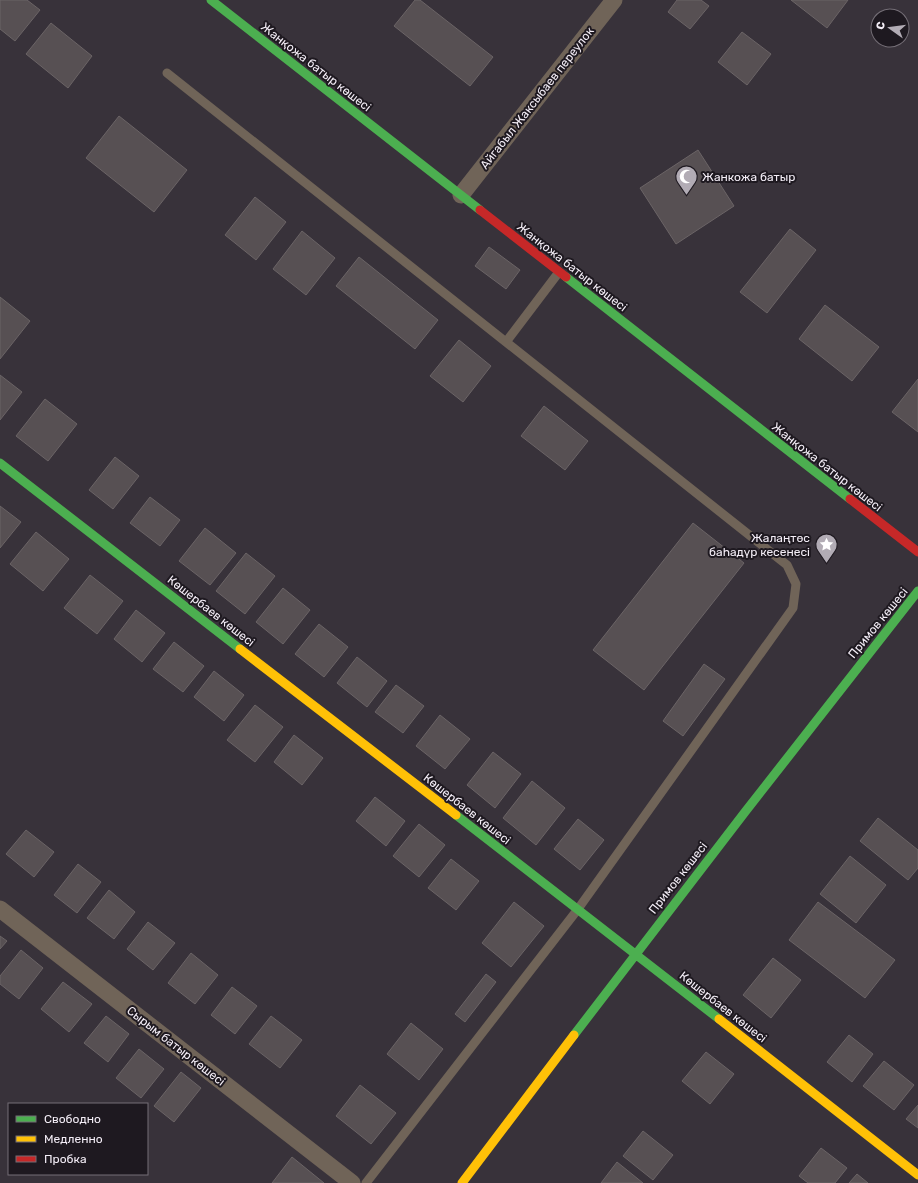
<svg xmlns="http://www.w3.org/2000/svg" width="918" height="1183" font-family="Rubik,sans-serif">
  <rect width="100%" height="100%" fill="#38323a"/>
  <path fill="#575053" stroke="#6b6466" d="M0,0H27L40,10L15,41L0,29Z
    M415,0H420L493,57L470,86L394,26Z
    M677,0H701L709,6L690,29L668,12Z
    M791,0H848L827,28Z
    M51,23L92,56L68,88L26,54Z
    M742,32L771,54L747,85L718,62Z
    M119,116L187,170L154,212L86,158Z
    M698,150L734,206L676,244L640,188Z
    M255,197L286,222L256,260L225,235Z
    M790,229L816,250L767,313L740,292Z
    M302,231L335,258L306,295L273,269Z
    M489,247L520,270L506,289L475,266Z
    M359,257L438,320L415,349L336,286Z
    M0,297L30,321L0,359Z
    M825,305L879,347L852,381L799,339Z
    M459,340L491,366L463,402L430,376Z
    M0,375L22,392L0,420Z
    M918,379V432L892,412Z
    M45,399L77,424L48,461L16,436Z
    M544,406L588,441L565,470L521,436Z
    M115,457L139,476L113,509L89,490Z
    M150,497L180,520L160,546L130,523Z
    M0,506L21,522L0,548Z
    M693,523L744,563L644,690L593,650Z
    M205,528L236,553L210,585L179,561Z
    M36,532L69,559L43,591L10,564Z
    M246,553L275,576L245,614L216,591Z
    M90,575L123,601L97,634L64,608Z
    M283,588L310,610L283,644L256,622Z
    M136,610L165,633L142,662L114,639Z
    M319,624L348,647L324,677L295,654Z
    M174,642L204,666L183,692L153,669Z
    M357,657L387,681L367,707L337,683Z
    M704,664L725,679L683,736L663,721Z
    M214,671L244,695L224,721L194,697Z
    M396,685L424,706L403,733L375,712Z
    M255,705L283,727L255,762L227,740Z
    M440,715L470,739L445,769L416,746Z
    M294,735L323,758L302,785L274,762Z
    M493,752L521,774L495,808L467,785Z
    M532,781L565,808L536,845L503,818Z
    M375,797L405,821L386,846L356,821Z
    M878,818L918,850V868L908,880L860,841Z
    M578,819L604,840L580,870L554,849Z
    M419,824L445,845L419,877L393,856Z
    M26,830L54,852L34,877L6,854Z
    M850,856L886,885L856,923L820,894Z
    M451,859L479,881L456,910L428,888Z
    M78,864L101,882L77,913L54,895Z
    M109,890L135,912L114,939L87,918Z
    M514,902L544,926L511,967L482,943Z
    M818,902L895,960L865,998L789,940Z
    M148,922L175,943L153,970L127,949Z
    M0,936L7,941L0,949Z
    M21,950L43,968L19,999L0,984V976Z
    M191,953L218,975L195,1004L168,983Z
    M773,958L801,980L771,1018L743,995Z
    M486,974L496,982L465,1022L455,1014Z
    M63,982L92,1004L69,1032L41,1009Z
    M232,987L257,1006L235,1034L211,1015Z
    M106,1016L129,1034L108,1062L84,1043Z
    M271,1016L302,1040L280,1068L249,1044Z
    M411,1023L443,1049L419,1080L387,1054Z
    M849,1035L873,1054L852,1082L827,1062Z
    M139,1049L164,1069L141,1098L116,1078Z
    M706,1052L734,1074L710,1104L682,1081Z
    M884,1061L914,1085L894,1110L863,1086Z
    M181,1072L201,1088L174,1122L154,1106Z
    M360,1085L396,1113L371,1144L336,1116Z
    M918,1105V1128L906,1119Z
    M643,1131L673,1155L653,1180L623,1156Z
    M821,1148L847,1168L835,1183H808L799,1176Z
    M292,1157L324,1183H272Z
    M617,1162L643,1183H601Z
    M857,1174L868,1183H849Z"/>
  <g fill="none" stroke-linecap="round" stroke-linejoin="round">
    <path stroke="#706458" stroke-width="9" d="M167,73L787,565L796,584L793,608L578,909L366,1183
      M506,342L559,272"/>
    <path stroke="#706458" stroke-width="17" d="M461,195L614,0
      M0,909L352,1183"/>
    <path stroke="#4caf50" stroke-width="9" d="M211,0L480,210
      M566,277L850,499
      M0,463L240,649
      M456,815L719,1019
      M574,1035L745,812L918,591"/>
    <path stroke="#ffc107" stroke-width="9" d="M240,649L456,815
      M719,1019L918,1175
      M462,1183L574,1035"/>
    <path stroke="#c62828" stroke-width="9" d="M480,210L566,277
      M850,499L918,552"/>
  </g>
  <defs>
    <symbol id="mosque-pin" viewBox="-11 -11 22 30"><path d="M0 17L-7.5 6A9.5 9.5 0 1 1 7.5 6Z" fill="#b2acb5" stroke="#1e1920"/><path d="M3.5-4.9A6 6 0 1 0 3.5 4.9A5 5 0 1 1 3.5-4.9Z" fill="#fff"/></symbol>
    <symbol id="sight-pin" viewBox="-11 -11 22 30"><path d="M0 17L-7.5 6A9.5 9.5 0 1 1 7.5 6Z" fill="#b2acb5" stroke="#1e1920"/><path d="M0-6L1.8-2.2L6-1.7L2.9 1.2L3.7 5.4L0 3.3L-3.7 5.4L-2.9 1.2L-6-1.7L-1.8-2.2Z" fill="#fff"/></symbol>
  </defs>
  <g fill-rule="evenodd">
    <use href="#mosque-pin" x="674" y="164" width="25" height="34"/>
    <use href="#sight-pin" x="814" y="532" width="25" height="34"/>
  </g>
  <g text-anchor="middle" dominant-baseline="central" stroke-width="4" stroke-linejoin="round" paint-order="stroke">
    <g font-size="12" fill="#f4eef7" stroke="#1e1920">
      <text transform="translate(316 67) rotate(38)">Жанқожа батыр көшесі</text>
      <text transform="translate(537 98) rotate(-52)">Айгабыл Жаксыбаев переулок</text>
      <text transform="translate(572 267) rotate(38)">Жанқожа батыр көшесі</text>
      <text transform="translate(827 467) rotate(38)">Жанқожа батыр көшесі</text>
      <text transform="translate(211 611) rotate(38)">Көшербаев көшесі</text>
      <text transform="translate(878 623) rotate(-51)">Примов көшесі</text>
      <text transform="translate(467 809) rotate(38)">Көшербаев көшесі</text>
      <text transform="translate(678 878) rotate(-52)">Примов көшесі</text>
      <text transform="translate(723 1007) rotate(38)">Көшербаев көшесі</text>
      <text transform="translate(176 1046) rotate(38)">Сырым батыр көшесі</text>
    </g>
    <g font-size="12" fill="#f4eef7" stroke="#1e1920" text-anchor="start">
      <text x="702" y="177">Жанкожа батыр</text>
      <text x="810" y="538" text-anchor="end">Жалаңтөс<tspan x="810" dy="14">баһадүр кесенесі</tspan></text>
    </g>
  </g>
  <rect x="8" y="1103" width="140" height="72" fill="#1e1920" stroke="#746e76"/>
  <rect x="16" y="1116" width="20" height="6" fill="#4caf50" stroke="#746e76"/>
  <text x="44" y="1123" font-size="12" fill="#f4eef7">Свободно</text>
  <rect x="16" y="1136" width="20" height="6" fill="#ffc107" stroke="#746e76"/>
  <text x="44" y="1143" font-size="12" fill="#f4eef7">Медленно</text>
  <rect x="16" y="1156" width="20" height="6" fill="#c62828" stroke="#746e76"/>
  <text x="44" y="1163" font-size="12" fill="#f4eef7">Пробка</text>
  <g transform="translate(890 28) rotate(284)"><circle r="19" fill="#1e1920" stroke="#746e76"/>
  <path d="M0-3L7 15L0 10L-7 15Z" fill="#b2acb5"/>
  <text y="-6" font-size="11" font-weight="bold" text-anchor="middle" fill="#f4eef7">С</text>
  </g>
</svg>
